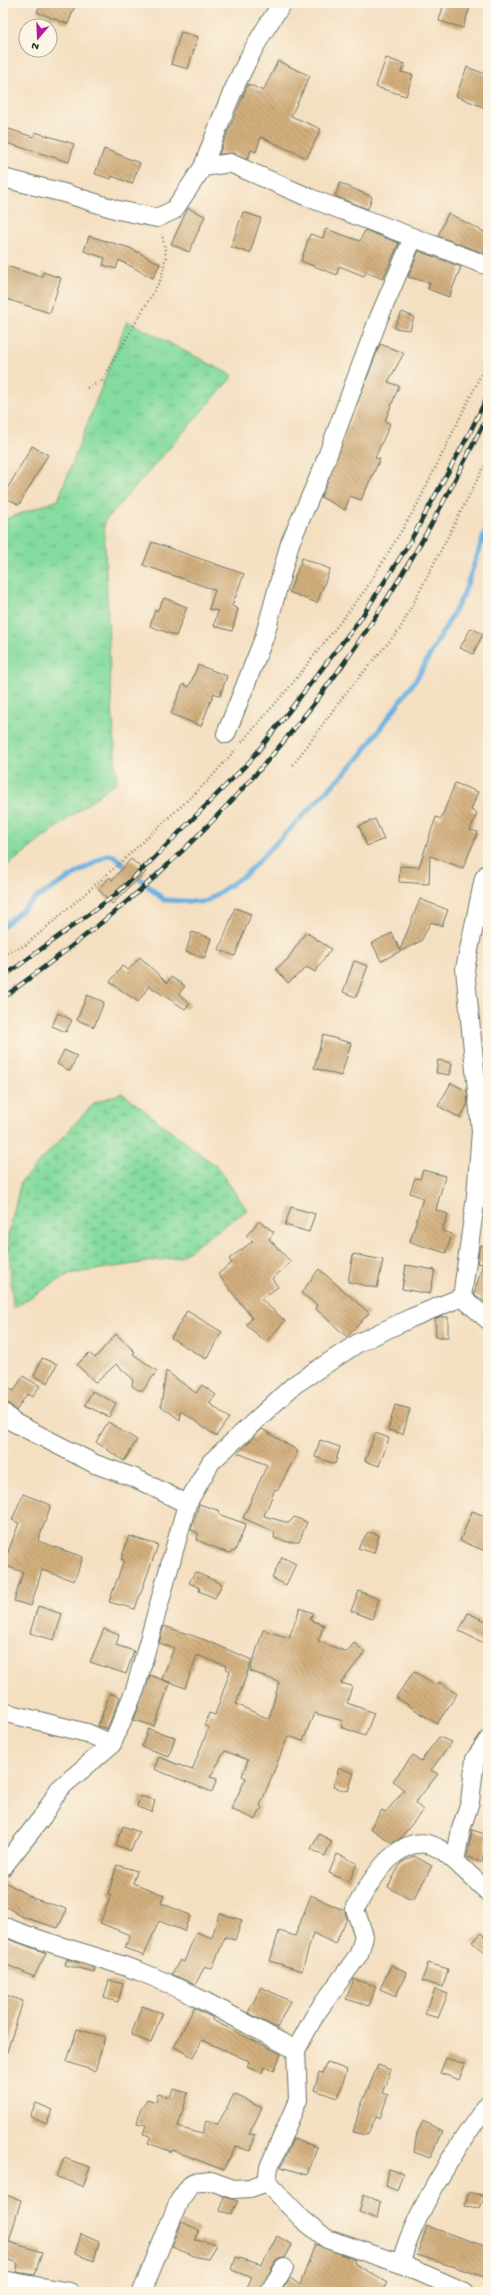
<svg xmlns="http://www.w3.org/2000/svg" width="491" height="2295" font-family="'Gochi Hand',sans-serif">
  <defs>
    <pattern id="grass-tufts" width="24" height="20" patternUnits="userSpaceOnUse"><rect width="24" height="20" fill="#84db9f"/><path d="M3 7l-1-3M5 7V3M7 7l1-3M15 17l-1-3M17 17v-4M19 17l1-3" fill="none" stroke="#6bb382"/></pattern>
    <pattern id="wetland-marsh" width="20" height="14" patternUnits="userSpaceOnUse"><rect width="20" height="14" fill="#84db9f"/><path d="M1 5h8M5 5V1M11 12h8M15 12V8" fill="none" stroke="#6bb382"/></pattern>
    <pattern id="building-back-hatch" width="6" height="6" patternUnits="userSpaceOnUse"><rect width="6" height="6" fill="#d3af7e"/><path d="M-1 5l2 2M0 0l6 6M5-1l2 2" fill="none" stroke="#ab9068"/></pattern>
  </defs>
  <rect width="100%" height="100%" fill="#fcf5e5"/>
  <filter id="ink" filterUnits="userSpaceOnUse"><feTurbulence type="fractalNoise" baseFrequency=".025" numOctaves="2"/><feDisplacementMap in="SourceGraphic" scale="8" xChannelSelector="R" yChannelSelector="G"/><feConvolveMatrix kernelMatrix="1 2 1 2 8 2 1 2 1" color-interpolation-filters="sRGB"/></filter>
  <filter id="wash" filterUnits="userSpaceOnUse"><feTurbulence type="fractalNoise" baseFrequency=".012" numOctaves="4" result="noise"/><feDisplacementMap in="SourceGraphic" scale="16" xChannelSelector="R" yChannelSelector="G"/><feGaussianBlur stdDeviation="0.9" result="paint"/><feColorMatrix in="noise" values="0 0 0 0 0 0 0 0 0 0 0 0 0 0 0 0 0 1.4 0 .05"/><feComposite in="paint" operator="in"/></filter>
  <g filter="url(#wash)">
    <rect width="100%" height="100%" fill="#f4dfc1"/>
    <path fill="url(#grass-tufts)" stroke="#528c6a" d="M127,321L233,376L104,522L110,673L117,781L3,869V520L58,500Z"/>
    <path fill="url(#wetland-marsh)" stroke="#528c6a" d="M122,1093L217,1167L247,1210L180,1257L69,1274L13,1308L8,1235L21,1182L94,1103Z"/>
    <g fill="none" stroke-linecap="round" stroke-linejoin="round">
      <path stroke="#6ab1e1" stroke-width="5" d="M3,926L36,898L107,855L114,856L164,900L205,902L246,874L358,759L417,678L463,596L488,524"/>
    </g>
    <g id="blocks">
      <path fill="url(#building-back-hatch)" d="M41,3H76L68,24L37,12Z
        M444,3H458L470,7L463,28L439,21Z
        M181,32L198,37L188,69L171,64Z
        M386,58L404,64L401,72L413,75L406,96L376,87Z
        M278,61L310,76L291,116L321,129L307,158L261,137L256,152L251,150L248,159L234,153L219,154L248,84L263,91Z
        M467,67L488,75V109L456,96Z
        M3,127L33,137L35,132L74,144L69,162L3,142Z
        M104,149L140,163L132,184L112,176L111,179L95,174Z
        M340,183L372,197L368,209L335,196Z
        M188,208L205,216L189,252L171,244Z
        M243,212L261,218L250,253L231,247Z
        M448,213L488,234V255L438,236Z
        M326,229L360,241L365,230L399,243L383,279L366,272L364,276L339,266L337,275L301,261L310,234L323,238Z
        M89,236L130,248L160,264L153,278L119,260L116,269L103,265L105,258L84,251Z
        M419,251L461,267L449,297L428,289L430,283L408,277Z
        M3,265L42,277L43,272L61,278L50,313L3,298Z
        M402,312L414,317L410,330L394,328Z
        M380,344L404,353L388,382L399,386L385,421L390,424L375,458L380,459L361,500L350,496L345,510L321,497Z
        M32,446L48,455L19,505L3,496Z
        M152,542L244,574L232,606L238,609L232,631L214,626L218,611L209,609L215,590L143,565Z
        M302,558L330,569L317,603L289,592Z
        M164,598L187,607L176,636L150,626L155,610L157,611Z
        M471,628L483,634L473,654L460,648Z
        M198,665L227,676L220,696L214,693L201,726L171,714L183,684L189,687Z
        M455,783L478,792L471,810L477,813L470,830L478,832L463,868L430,856L429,884L399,882L400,866L419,867L436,817L441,819Z
        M375,819L384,839L367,846L359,826Z
        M131,859L146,872L112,904L98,889L110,877L112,880Z
        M420,899L448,910L442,926L431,922L421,941L381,961L372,943L392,933L400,950Z
        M235,908L251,914L235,956L219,950Z
        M192,932L211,938L205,958L186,952Z
        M306,932L331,949L315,972L307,967L288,983L276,969L287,960Z
        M140,957L167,983L171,977L185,986L179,994L190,1004L185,1009L149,986L138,1002L110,982L122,966L128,970Z
        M354,961L368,966L356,997L343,992Z
        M87,995L104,1002L94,1027L77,1020Z
        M58,1013L72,1020L66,1032L52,1026Z
        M323,1035L351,1043L341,1076L314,1068Z
        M64,1050L77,1056L70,1071L57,1064Z
        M438,1060L452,1063L450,1075L436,1073Z
        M451,1083L467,1091L468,1104L460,1118L438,1106Z
        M423,1170L445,1176L436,1210L448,1214L442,1231L452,1234L446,1253L410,1242L423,1198L410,1193L415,1178L420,1179Z
        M291,1207L315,1214L309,1232L285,1225Z
        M259,1221L274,1232L269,1239L291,1262L272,1279L278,1287L261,1299L285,1321L266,1342L246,1325L252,1318L218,1274L232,1263L229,1259L253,1241L246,1236Z
        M480,1245L488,1248V1293L485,1302L474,1294L483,1264L477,1263Z
        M353,1254L383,1260L377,1288L348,1282Z
        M406,1265L435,1270L430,1294L402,1289Z
        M319,1269L369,1313L347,1337L315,1308L317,1305L301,1293Z
        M187,1311L222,1332L206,1359L171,1338Z
        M440,1317H448V1337H436L435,1319Z
        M116,1334L135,1352L133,1354L157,1371L143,1390H138L132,1386L133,1379L116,1364L96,1383L77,1365L89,1353L95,1358Z
        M42,1358L57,1364L48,1383L34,1376Z
        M166,1371L196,1393L202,1385L216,1395L209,1403L229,1418L216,1436L181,1411L180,1420L161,1406Z
        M23,1376L40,1386L32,1397L27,1394L16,1411L10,1404L3,1402V1394L7,1387L14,1391Z
        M92,1391L116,1403L109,1417L85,1405Z
        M395,1405L410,1409L403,1434L388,1430Z
        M108,1422L137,1440L124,1461L96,1442Z
        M262,1429L298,1451L278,1490L275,1489L264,1516L289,1523L294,1517L307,1522L299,1542H288L274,1538L275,1532L243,1518L267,1465L238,1453Z
        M375,1433L389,1438L379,1466L365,1461Z
        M320,1440L340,1447L335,1464L315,1457Z
        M23,1494L51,1505L38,1541L83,1557L74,1581L42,1570L31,1606L14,1601L23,1572L3,1565L19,1523L12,1520Z
        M199,1504L220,1511L218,1514L246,1524L235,1551L228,1553L197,1540L198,1533L191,1530Z
        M472,1511L488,1517V1552L460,1541Z
        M368,1532L379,1535L374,1553L358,1548Z
        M129,1536L158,1545L135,1609L109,1602L124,1560L121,1559Z
        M282,1557L296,1564L286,1585L272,1578Z
        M195,1572L222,1584L215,1598L199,1591L200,1588L189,1583Z
        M359,1591L379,1599L372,1619L351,1611Z
        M38,1606L62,1614L54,1640L30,1633Z
        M300,1608L313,1613L310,1620L324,1625L318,1641L347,1652L354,1643L365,1652L341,1683L352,1686L347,1703L374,1713L365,1736L341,1727L343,1721L314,1713L303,1741L288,1736L260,1806L262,1807L256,1820L231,1809L246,1778L242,1776L248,1760L225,1751L210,1777L217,1779L212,1792L154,1769L159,1757L192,1770L209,1727L204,1726L209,1713L215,1715L230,1671L225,1668L226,1666L197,1655L185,1688L162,1679L174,1648L159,1643L164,1626L205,1640L252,1660L236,1704L269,1719L279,1682L250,1671L263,1630L289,1638Z
        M468,1613L488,1622V1645L459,1631Z
        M104,1629L119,1635L116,1645L134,1651L126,1674L90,1662Z
        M414,1671L437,1686L439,1682L457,1694L437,1724L396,1697Z
        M150,1675L170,1683L154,1726L134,1720Z
        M110,1693L120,1697L107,1729L98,1726Z
        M148,1729L175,1737L169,1756L142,1747Z
        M439,1737L452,1742L431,1770L438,1774L415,1803L423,1810L400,1839L392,1843L370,1828L382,1810L386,1812L404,1790L393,1781L413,1755L421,1761Z
        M339,1768L354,1773L348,1791L333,1787Z
        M140,1796L155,1800L152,1812L137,1807Z
        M123,1826L139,1832L131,1851L116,1845Z
        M472,1830L488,1835L482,1861L467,1857Z
        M319,1834L332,1841L325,1856L311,1849Z
        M337,1854L357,1863L349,1882L329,1873Z
        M414,1856L432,1866L414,1899H409L388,1887L401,1863Z
        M117,1865L137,1871L133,1883L164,1895L161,1903L190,1915L184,1931L159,1921L144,1956L125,1948L130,1935L100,1923L111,1895L108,1894Z
        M3,1881L35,1899L67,1909L58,1928L23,1917L3,1905Z
        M311,1895L345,1911L347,1919L335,1944L313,1933L302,1971L270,1961L279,1931L295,1936Z
        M219,1913L242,1920L235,1940L225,1937L212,1969L205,1966L195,1985L172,1974L180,1960L184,1962L196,1932L212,1938Z
        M482,1933L488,1939V1956L472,1942Z
        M3,1937L46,1953L34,1977L3,1963Z
        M67,1959L95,1968L94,1972L65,1965Z
        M428,1963L448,1969L443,1987L422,1981Z
        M391,1965L407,1972L396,1996L380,1989Z
        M354,1979L376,1986L369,2006L346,1999Z
        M109,1980L123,1984L118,2002L104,1998Z
        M261,1987L290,2001L277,2028L248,2013Z
        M435,1989L448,1994L438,2018L425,2014Z
        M3,1994L23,2001L6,2055H3Z
        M142,2006L162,2013L151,2043L131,2035Z
        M194,2008L213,2018L212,2020L281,2054L274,2071L264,2067L262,2073L247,2067L249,2061L202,2040L193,2057L174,2047Z
        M77,2029L105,2037L95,2071L67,2062Z
        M446,2058L465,2064L459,2080L440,2073Z
        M327,2062L347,2070L338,2098L314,2090L319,2073L322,2074Z
        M378,2065L391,2070L382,2093L388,2095L380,2118L376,2117L367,2135L353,2132L360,2108Z
        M173,2089L188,2093L178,2127L202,2134L206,2121L218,2124L234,2094L262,2108L249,2134L254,2135L250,2151L236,2147L223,2170L173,2150L172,2152L148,2143L151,2136L143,2134L146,2125L137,2123L140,2111L147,2099L156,2102L158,2094L170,2097Z
        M36,2103L53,2110L46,2124L30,2116Z
        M423,2121L442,2131L430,2158L414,2152L417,2133Z
        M293,2139L317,2147L307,2175L281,2167Z
        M64,2158L90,2167L83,2186L57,2177Z
        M389,2169L403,2173L397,2191L386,2186Z
        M468,2192L485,2196L480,2208L465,2206Z
        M3,2194L21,2200L9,2242L42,2252L35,2275L16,2272L18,2264L16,2262L3,2258Z
        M364,2194L380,2202L377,2219L359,2212Z
        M224,2197L238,2201L231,2214L220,2211Z
        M182,2222L199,2230L195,2240L216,2244L208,2259L197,2257L172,2247Z
        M427,2226L488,2247V2278L417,2255Z
        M81,2234L99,2242L94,2261L75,2254Z
        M277,2236L292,2245L285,2258L279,2259L275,2262L259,2292H245L252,2278L232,2270L236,2257L262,2265Z
        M315,2244L355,2260L354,2263L387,2283L381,2292H281L290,2278L300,2285Z"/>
    </g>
  </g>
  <g filter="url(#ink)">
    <use href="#blocks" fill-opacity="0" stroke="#6a7665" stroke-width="1"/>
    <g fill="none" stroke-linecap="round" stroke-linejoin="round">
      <defs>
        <path id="minor" d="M203,167C224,110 246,52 283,3
          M3,178L64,193L118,210L157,218L174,210L203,167L230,163L310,198L488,266
          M226,734L264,638L290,543L322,470L378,320L413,238
          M488,873L484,878L465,969L481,1131L476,1196L462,1297L488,1320
          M3,1412L13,1422L95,1464L135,1478L187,1504
          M3,1712L87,1733L112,1744L135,1690L187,1504L211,1462L294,1385L358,1343L411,1318L462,1297
          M488,1740L475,1759L470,1802L461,1829L455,1861L488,1892
          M455,1861C450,1857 444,1851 438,1848C400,1827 369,1883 355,1909L364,1936L359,1954L315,2015L296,2050L298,2100L269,2167L267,2182L302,2219L327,2239L401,2264L465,2292
          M3,1867L43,1816L59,1789L112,1744
          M3,1926C48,1945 96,1955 141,1972C194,1993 246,2024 296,2050
          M401,2264C410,2220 460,2141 488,2104
          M3,2280L70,2292
          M142,2292L179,2201L192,2183L211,2181L233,2189L250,2188L267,2182
          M269,2292L284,2268"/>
      </defs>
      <use href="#minor" stroke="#6a7665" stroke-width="20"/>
      <path stroke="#6a7665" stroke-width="2.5" stroke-dasharray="1 3" stroke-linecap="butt" d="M87,388L101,382L161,279L166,256L162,234
        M242,742L292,684L366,589L417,505L480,377L488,354
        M293,765L345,694L400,629L488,459
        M3,954L26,945L119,864L208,781L236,749"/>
      <use href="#minor" stroke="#fff" stroke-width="18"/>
      <defs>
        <path id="rail" d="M3,977L115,895L150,862L251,760L359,621L407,547L469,434L488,395
          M3,998C56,958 111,918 159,873C254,785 338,682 404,571C435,521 461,468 488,415"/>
      </defs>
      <use href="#rail" stroke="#1f3d34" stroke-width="4.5"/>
      <use href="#rail" stroke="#fcf5e5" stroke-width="3" stroke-dasharray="9" stroke-linecap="butt"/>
    </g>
  </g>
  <rect width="491" height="2295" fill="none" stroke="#fcf5e5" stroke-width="16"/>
  <g transform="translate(38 38) rotate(199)"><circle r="19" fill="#fcf5e5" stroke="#a4ab9e"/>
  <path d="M0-3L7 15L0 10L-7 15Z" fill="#b5179e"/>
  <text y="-6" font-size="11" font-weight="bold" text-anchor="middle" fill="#1f3d34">N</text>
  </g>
</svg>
